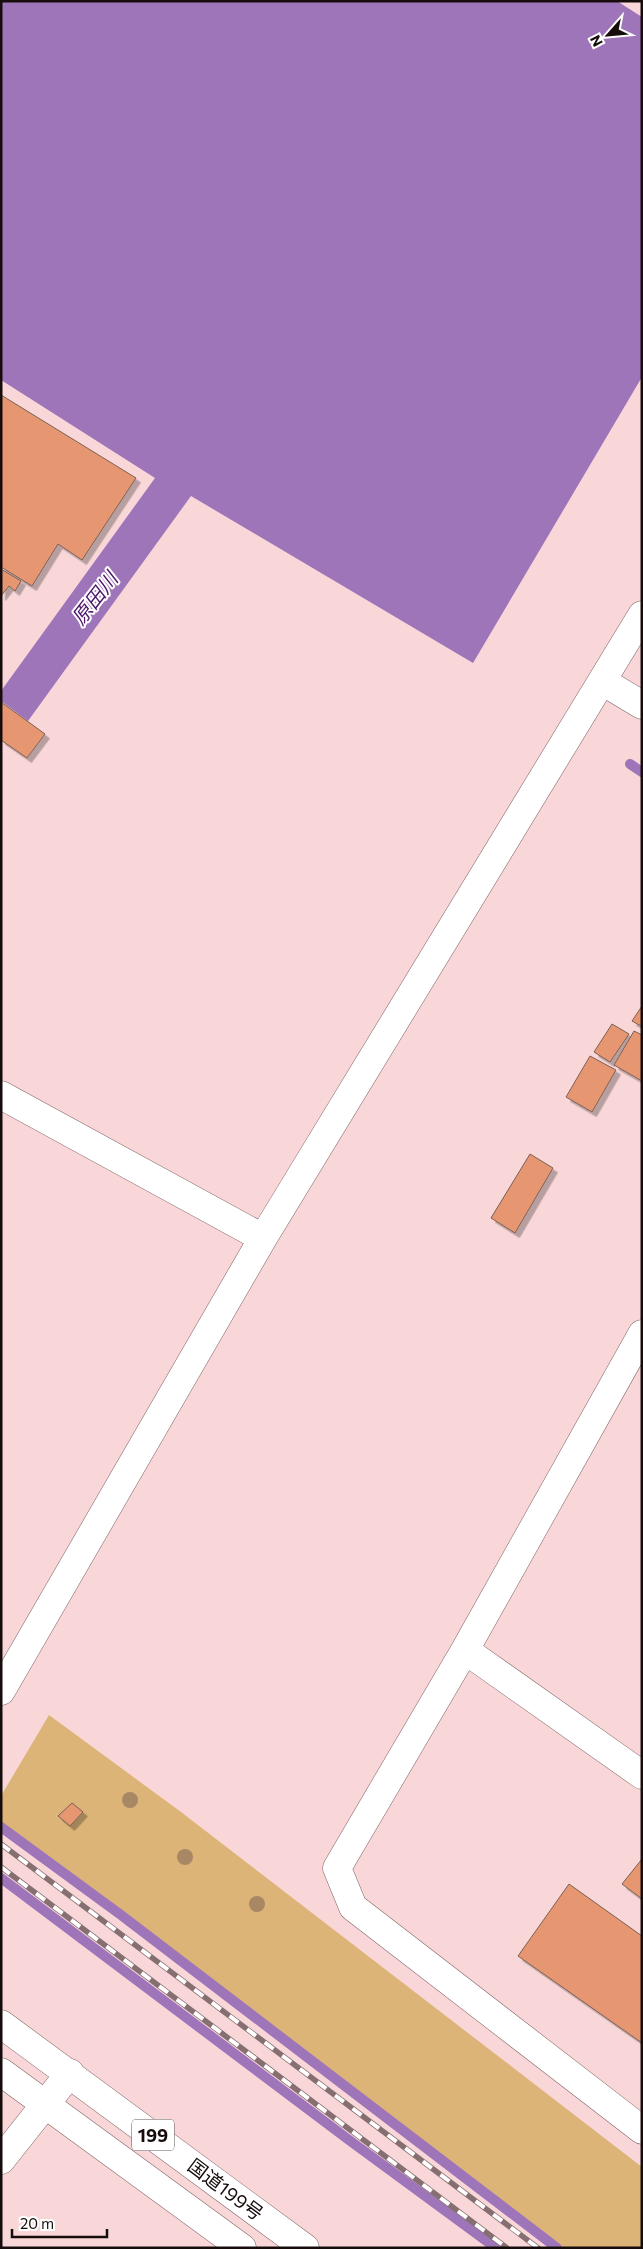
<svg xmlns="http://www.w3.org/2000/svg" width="643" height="2249" font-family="Commissioner,'Noto Sans JP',sans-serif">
  <defs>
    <filter id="shadow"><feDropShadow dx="4.5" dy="4.5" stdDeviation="0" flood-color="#0004"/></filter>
  </defs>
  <rect width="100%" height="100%" fill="#f9d7d9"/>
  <path fill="#dcb478" d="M49,1715L181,1812L642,2167V2248H564L1,1822V1796Z"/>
  <path fill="#9f75ba" d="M1,1H617L642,17V377L473,663L191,496L28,721L1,701V691L155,478L1,380Z"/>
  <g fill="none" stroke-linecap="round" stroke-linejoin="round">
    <path stroke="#9f75ba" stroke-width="10" d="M630,764L642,772
      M1,1827L121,1915L557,2248
      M1,1878L349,2140L496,2248"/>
  </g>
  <path fill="#e69670" stroke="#7a6055" filter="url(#shadow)" d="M1,395L136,478L82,560L58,544L32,586L1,567Z
    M1,569L21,581L15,591L9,586L1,596Z
    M1,702L45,734L27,758L1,740Z
    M642,1006V1024L641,1026L632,1021Z
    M612,1024L629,1034L610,1062L594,1052Z
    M634,1031L642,1035V1081L614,1065Z
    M590,1056L616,1070L592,1112L566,1097Z
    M530,1154L553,1168L515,1233L491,1218Z
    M72,1803L83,1812L70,1826L58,1816Z
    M642,1859V1899L622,1884Z
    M569,1884L642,1936V2043L518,1956Z"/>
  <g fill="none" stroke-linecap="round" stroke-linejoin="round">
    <defs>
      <path id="minor" d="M602,681L642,705
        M1,1095L263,1238
        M642,1334L465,1650L337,1868L353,1907L642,2130
        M465,1650L642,1775
        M1,1691L263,1238L642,615
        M1,2160L70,2073"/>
      <path id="highway" d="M1,2024L305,2248
        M1,2072L242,2248"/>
    </defs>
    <use href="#minor" stroke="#816466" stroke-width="29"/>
    <use href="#highway" stroke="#816466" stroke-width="29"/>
    <use href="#minor" stroke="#fff" stroke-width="28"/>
    <use href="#highway" stroke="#fff" stroke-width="28"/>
    <defs>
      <path id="rail" d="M1,1844L538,2248
        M1,1867L507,2248"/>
    </defs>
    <use href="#rail" stroke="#856f70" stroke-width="5.5"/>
    <use href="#rail" stroke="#fff" stroke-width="4" stroke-dasharray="11" stroke-linecap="butt"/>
  </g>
  <g fill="#a88765">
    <circle cx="130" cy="1800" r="8"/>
    <circle cx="185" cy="1857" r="8"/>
    <circle cx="257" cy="1904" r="8"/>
  </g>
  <g text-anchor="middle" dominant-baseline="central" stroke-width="4" stroke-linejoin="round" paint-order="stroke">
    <rect fill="#fff" stroke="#5c5555" stroke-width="1" x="132" y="2119.5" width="42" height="31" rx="4"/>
    <g font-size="18" font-weight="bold" fill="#160c0c">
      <text x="153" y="2135">199</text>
    </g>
    <g font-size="19" fill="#160c0c" stroke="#fff">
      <text transform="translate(226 2189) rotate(37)">国道199号</text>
    </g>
    <g font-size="20" font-style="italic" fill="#4e166a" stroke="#fff">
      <text transform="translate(94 598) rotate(-52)">原田川</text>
    </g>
  </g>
  <rect width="643" height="2249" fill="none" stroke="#160c0c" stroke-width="5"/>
  <g transform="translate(608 35) rotate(243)" stroke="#ffffff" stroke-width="4" paint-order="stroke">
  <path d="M0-4L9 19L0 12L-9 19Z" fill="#160c0c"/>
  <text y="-8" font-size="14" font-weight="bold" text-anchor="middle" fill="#160c0c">N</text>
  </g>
  <path d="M12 2229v8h95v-8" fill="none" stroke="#160c0c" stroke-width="2.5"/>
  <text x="20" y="2229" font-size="15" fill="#160c0c" stroke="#ffffff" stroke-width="4" paint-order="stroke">20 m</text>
</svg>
